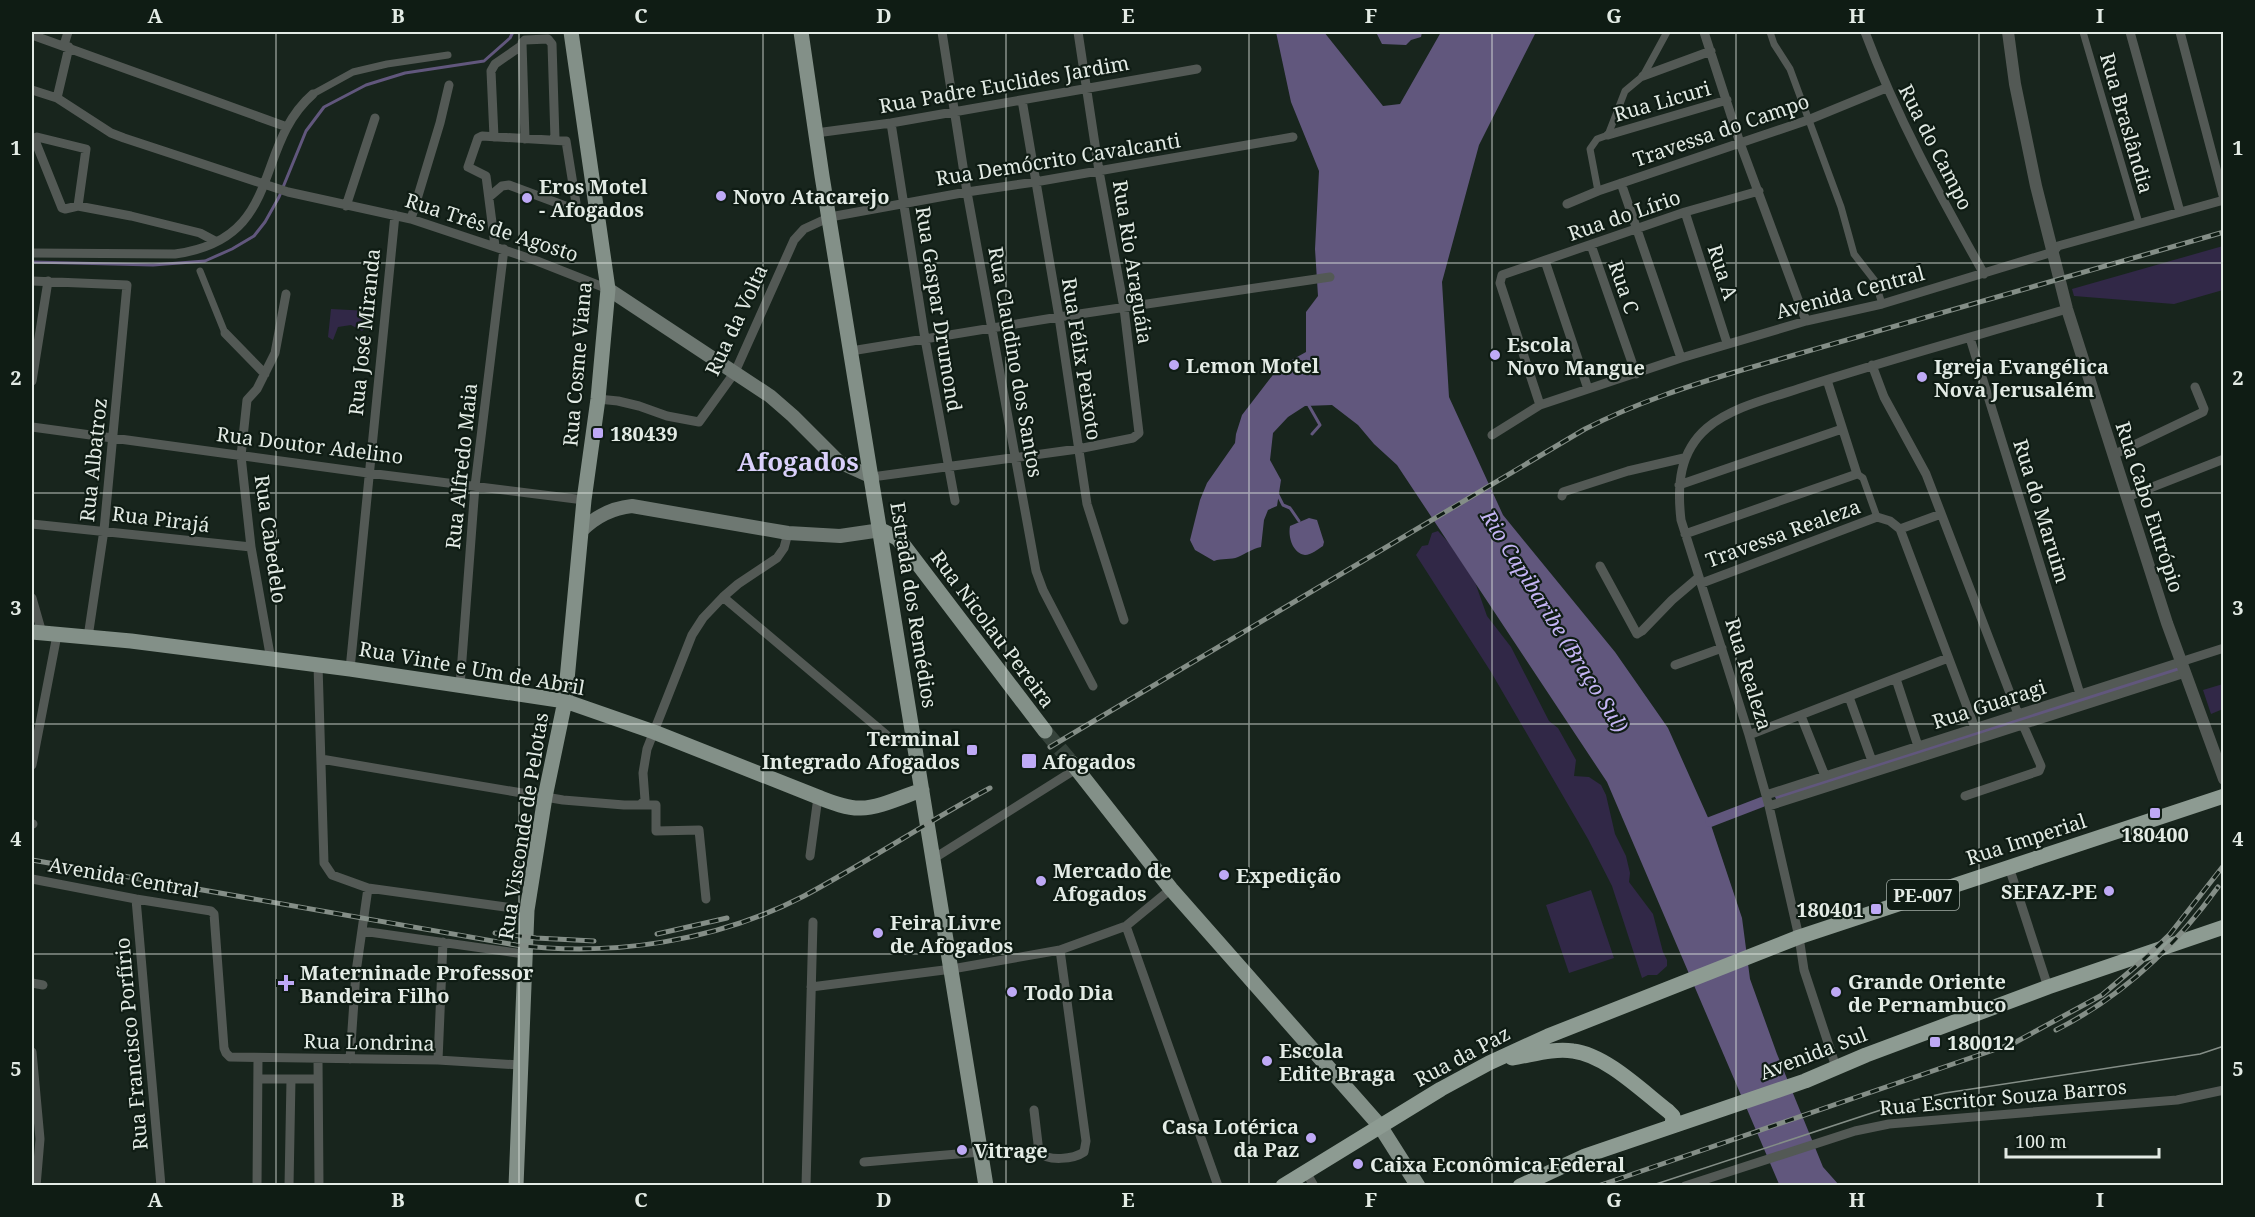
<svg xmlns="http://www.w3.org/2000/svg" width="2255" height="1217" font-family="'Noto Serif',serif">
  <rect width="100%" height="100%" fill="#18251d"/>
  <path fill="#312847" d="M2223,246V290L2174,304L2074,296L2072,289Z
    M331,309L369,311L371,323L362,331L351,325L338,327L333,340L328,337Z
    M1438,531L1449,543L1475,582L1487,616L1511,647L1549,721L1558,728L1576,760L1574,776L1589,777L1601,785L1606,795L1615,834L1626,856L1630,873L1629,882L1653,914L1663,952L1667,960V966L1657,975H1648L1642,978L1612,886L1588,839L1491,672L1416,555L1422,546L1428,545L1432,533Z
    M2223,684V709L2211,714L2203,690Z
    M1591,890L1614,958L1569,973L1546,905Z"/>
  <path fill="#61577d" d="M1276,32H1324L1383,106L1400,104L1441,32H1536L1479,145L1442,282L1449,397L1503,515L1615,652L1668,728L1710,822L1742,918L1750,979L1777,1054L1823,1167L1839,1185H1778L1779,1184L1607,782L1397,465L1374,444L1358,425L1332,405L1305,406L1288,417L1273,433L1270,460L1281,480L1277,506L1268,510L1264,520L1261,547C1252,549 1247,553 1238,557C1231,560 1222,558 1214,561L1195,550L1190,540L1200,500L1207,483L1235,443L1236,434L1242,415L1279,367L1306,352V312L1318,296L1315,249L1319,171L1291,102Z
    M1376,32H1422L1421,37L1411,40L1406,45L1382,44Z
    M1309,518L1317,520L1324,542L1323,546C1318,549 1311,555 1305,555C1292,553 1288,536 1290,526Z"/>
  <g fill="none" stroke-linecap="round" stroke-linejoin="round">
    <path stroke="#61577d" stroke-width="3" d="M32,262L153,265L205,261L232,249L254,236L265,222L279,197L306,131L324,107L366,85L405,73L484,61L510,38L513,32
      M1308,404L1320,425L1312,434
      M1278,495L1283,505L1290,508L1299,521"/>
    <path stroke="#61577d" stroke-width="10" d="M1780,796L2180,667
      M1710,822L1762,802"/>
    <path stroke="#36433b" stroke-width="15" stroke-dasharray="15 8" stroke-linecap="butt" d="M1045,731L1072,763"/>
    <path stroke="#535955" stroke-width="7" d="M1770,32L1774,44L1790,69L1841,207L1854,254L1875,281L1882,304
      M2083,32L2139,223
      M313,94L353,72L387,64L448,55
      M1598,191L1590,149L1597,139L1608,135L1625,91L1643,76L1667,32
      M200,271L225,333
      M1857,474L1863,478L1877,517"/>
    <path stroke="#535955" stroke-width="9" d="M942,32L967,192L1036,571L1043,590L1093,686
      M1704,32L1740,143L1806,321
      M1865,32C1897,118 1939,194 1984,274
      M2130,32L2180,212
      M2180,32L2224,199
      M32,35L287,127
      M64,45L68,32
      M1643,76L1711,51
      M32,90L57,98L111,133L124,138L288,192L411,219L537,261L608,289
      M57,98L69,47
      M1022,100L1059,317L1087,504L1124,620
      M891,123L925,339L955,501
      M816,133L891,123L1197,69
      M1608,135L1727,100
      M494,137L491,71L495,64L521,46
      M525,139L522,43L525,40L548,39L552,44L555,139
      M1621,183L1681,358
      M489,197L502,186L509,185L568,207L573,208L576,203L566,141L482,136L478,138L468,167L486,176L495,246
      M1567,204L1598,191L1808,120L1886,88
      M78,206L86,149L37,137L34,138L62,208L65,209L78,206L131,216L200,233L215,241
      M346,206L375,118
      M1685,212L1727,343
      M411,219L440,123L449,85
      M1591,245L1636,374
      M32,253L175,254C285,239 252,147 313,94
      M1545,261L1588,389
      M32,281L127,285L104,530L88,637
      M225,333L265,374
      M1970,338L2080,694
      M851,351L1059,317L1330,277
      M1872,365L1884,397L1926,474L2018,714
      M32,381L48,281
      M598,399L618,401L639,406L667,416L699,422L735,372L794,240L804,229L830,217L967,192L1035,182L1293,137
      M1540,405L1500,283L1502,275L1685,212L1759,191
      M32,427L368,473L584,500
      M1492,435L1540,405L1681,358L1806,321L1882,304L2053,252L2058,246L2224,200
      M2113,455L2203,412L2204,409L2195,387
      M872,477L1078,449L1133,438L1139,433L1124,308L1099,171L1078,32
      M1679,485L1842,429
      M1562,496L1563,492L1628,471L1684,458
      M2127,497L2224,459
      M32,524L251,547
      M1900,529L1941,514
      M1685,534L1857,474L1827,380
      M1600,566L1637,634L1642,631L1672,600L1699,577
      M1702,583L1877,517L1890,521L1900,529L1975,728
      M723,597L890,738L898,740L915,741
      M32,598L42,633
      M271,660L251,547L241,456L247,400L257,389L275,353L286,294
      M318,665L324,863L332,875L368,888L527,910
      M1675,665L1722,648
      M350,669L395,215
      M1896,679L1918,746
      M460,686L475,486L504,249
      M1849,697L1872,761
      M1801,716L1825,776
      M1749,735L1948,658
      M321,759L563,800L624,805H656V831L699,830L706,899
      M32,765L57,635
      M1766,795L2224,648
      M1965,796L2039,771L2041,766L2023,725
      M640,805L645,800L643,773L647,749L692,635L703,618L723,597L738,584L777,558L784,548L788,533
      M1769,806L2185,673
      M32,824H33
      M810,856L818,797
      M933,859L1076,769
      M2009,867L2048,987
      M32,879L136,899L211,911L214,914L224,1048L226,1053L230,1057L438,1060L520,1065
      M136,899L161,1186
      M1126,926L1218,1186
      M362,931L524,954
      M32,983L43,985
      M811,987L952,969L1060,950L1126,926L1171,889
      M32,1052L40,1139L36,1186
      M318,1059L319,1186
      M350,1059L356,972L368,888
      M438,1060L443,942
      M1836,1067L1804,970L1799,937L1769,806L1749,735L1681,520C1677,486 1679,452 1707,428C1733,406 1772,398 1804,387C1891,359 1979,335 2067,309
      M258,1079H318
      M1034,1110L1039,1152C1048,1162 1074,1159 1084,1152L1086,1141L1060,950
      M864,1162L981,1152
      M1306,1172L1314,1186
      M257,1186L258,1059
      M289,1186L291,1079
      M806,1186L813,922
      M1685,1186L1855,1131L1889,1124L2177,1100L2224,1090"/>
    <path stroke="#535955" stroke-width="12" d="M2008,32L2015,84L2036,186L2067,309L2167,623L2224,779"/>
    <path stroke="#6e7872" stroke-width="14" d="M608,289L770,396L793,416L839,462L872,477
      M581,531C595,517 612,508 632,506L788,533L840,536L881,530"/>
    <path stroke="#839088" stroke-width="15" d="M801,32L822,176L986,1186
      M881,530L897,538L905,547L1045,731
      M32,632L131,641L350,669L565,701L654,732L818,797C831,802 845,808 859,808C877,809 904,796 922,790
      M1072,763L1171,889L1380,1126L1418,1186
      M516,1186L527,910L545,797L565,701L584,500L598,399L608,289L571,32"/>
    <path stroke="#8d9b92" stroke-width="15" d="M1512,1058C1532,1055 1553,1048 1573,1051C1606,1055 1642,1091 1668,1111L1673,1116L1672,1126
      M1283,1186L1441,1089L1489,1063L1548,1036L1799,937L2224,796
      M1520,1186L1585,1156L1805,1081L1866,1055L2048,987L2224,927"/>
    <path stroke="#848e87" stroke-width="1.5" d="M1650,1186L1902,1103L1945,1093L2200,1054L2224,1046"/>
    <defs>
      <path id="rail" d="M1050,747L1585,429C1636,403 1688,386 1742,370L2224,232
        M32,860L516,945C614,957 717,941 804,896C867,862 927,822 990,788
        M495,933L536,938L594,941
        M657,934L727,918
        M2056,1030C2123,996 2175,947 2218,887
        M1598,1186L2014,1043L2102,995L2142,961L2170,934L2224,865"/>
    </defs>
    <use href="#rail" stroke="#848e87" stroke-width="5"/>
    <use href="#rail" stroke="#0f1c14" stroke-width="3" stroke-dasharray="9" stroke-linecap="butt"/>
  </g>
  <path fill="none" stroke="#e3ebe5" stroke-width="1.5" stroke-opacity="0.55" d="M276,32V1186M519,32V1186M763,32V1186M1006,32V1186M1249,32V1186M1492,32V1186M1736,32V1186M1979,32V1186M32,263H2224M32,493H2224M32,724H2224M32,954H2224"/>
  <g fill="#bea9f5" stroke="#0f1c14" stroke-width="2">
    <circle cx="721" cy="196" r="6"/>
    <circle cx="527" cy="198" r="6"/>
    <circle cx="1495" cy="355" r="6"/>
    <circle cx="1174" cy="365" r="6"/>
    <circle cx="1922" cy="377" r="6"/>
    <rect x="592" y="427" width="12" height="12" rx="3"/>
    <rect x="966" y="744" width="12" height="12" rx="3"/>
    <rect x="1021" y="753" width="16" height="16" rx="3"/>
    <rect x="2149" y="807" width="12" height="12" rx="3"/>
    <circle cx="1224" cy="875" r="6"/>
    <circle cx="1041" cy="881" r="6"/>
    <circle cx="2109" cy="891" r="6"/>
    <rect x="1870" y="903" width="12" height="12" rx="3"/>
    <circle cx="878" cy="933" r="6"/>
    <path d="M283 974h6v6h6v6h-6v6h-6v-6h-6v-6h6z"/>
    <circle cx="1012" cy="992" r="6"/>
    <circle cx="1836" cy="992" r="6"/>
    <rect x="1929" y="1036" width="12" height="12" rx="3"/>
    <circle cx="1267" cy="1061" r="6"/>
    <circle cx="1311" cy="1138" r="6"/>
    <circle cx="962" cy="1150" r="6"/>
    <circle cx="1358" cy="1164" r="6"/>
  </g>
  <g text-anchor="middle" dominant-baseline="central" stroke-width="4.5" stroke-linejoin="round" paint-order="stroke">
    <rect fill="#0f1c14" stroke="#a3ada6" stroke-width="1.5" x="1887" y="880" width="72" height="30" rx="4.5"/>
    <g font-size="18" font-weight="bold" fill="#e3ebe5">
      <text x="1923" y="895">PE-007</text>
    </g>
    <g font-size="20" fill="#e3ebe5" stroke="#0f1c14">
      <text transform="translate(1004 84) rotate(-10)">Rua Padre Euclides Jardim</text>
      <text transform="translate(1662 101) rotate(-16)">Rua Licuri</text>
      <text transform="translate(2127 123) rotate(74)">Rua Braslândia</text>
      <text transform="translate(1721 130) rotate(-19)">Travessa do Campo</text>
      <text transform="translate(1936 147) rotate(63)">Rua do Campo</text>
      <text transform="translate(1058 159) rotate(-9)">Rua Demócrito Cavalcanti</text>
      <text transform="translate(1624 215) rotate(-19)">Rua do Lírio</text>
      <text transform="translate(492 227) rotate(18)">Rua Três de Agosto</text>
      <text transform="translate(1133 262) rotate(81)">Rua Rio Araguáia</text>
      <text transform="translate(1723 272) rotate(72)">Rua A</text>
      <text transform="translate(1624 287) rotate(71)">Rua C</text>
      <text transform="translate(1850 292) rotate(-15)">Avenida Central</text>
      <text transform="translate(939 309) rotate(81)">Rua Gaspar Drumond</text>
      <text transform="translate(736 320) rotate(-65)">Rua da Volta</text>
      <text transform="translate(364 332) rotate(-84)">Rua José Miranda</text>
      <text transform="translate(1082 359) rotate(81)">Rua Félix Peixoto</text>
      <text transform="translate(1016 362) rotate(80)">Rua Claudino dos Santos</text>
      <text transform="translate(577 364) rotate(-85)">Rua Cosme Viana</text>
      <text transform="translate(310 445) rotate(7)">Rua Doutor Adelino</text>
      <text transform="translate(93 460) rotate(-84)">Rua Albatroz</text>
      <text transform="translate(461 466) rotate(-84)">Rua Alfredo Maia</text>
      <text transform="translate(2150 507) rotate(72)">Rua Cabo Eutrópio</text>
      <text transform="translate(2042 511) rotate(73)">Rua do Maruim</text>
      <text transform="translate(161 519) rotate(7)">Rua Pirajá</text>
      <text transform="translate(1783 533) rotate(-20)">Travessa Realeza</text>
      <text transform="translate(271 539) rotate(82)">Rua Cabedelo</text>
      <text transform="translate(914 605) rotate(81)">Estrada dos Remédios</text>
      <text transform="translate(993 629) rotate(53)">Rua Nicolau Pereira</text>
      <text transform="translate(472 668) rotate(10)">Rua Vinte e Um de Abril</text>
      <text transform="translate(1749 674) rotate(73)">Rua Realeza</text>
      <text transform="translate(1989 704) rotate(-18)">Rua Guaragi</text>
      <text transform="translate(523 826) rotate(-81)">Rua Visconde de Pelotas</text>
      <text transform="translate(2026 839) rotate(-18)">Rua Imperial</text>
      <text transform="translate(124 877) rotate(10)">Avenida Central</text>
      <text transform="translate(369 1042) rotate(1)">Rua Londrina</text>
      <text transform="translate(131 1044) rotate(-95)">Rua Francisco Porfírio</text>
      <text transform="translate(1813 1053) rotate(-21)">Avenida Sul</text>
      <text transform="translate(1462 1056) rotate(-28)">Rua da Paz</text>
      <text transform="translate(2003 1097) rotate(-5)">Rua Escritor Souza Barros</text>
    </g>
    <g font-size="20" font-weight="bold" fill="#e3ebe5" stroke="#0f1c14" text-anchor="start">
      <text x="539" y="186">Eros Motel<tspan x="539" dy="23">- Afogados</tspan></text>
      <text x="733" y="196">Novo Atacarejo</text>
      <text x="1507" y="344">Escola<tspan x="1507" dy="23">Novo Mangue</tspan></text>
      <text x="1186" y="365">Lemon Motel</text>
      <text x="1934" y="366">Igreja Evangélica<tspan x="1934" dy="23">Nova Jerusalém</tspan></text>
      <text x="610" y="433">180439</text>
      <text x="960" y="738" text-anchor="end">Terminal<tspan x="960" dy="23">Integrado Afogados</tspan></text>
      <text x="1042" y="761">Afogados</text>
      <text x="2155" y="834" text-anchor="middle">180400</text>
      <text x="1053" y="870">Mercado de<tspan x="1053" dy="23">Afogados</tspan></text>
      <text x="1236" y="875">Expedição</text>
      <text x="2097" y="891" text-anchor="end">SEFAZ-PE</text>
      <text x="1864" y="909" text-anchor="end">180401</text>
      <text x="890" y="922">Feira Livre<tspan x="890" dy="23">de Afogados</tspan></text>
      <text x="300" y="972">Materninade Professor<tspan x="300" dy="23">Bandeira Filho</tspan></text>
      <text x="1848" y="981">Grande Oriente<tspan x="1848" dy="23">de Pernambuco</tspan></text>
      <text x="1024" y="992">Todo Dia</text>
      <text x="1947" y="1042">180012</text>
      <text x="1279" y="1050">Escola<tspan x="1279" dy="23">Edite Braga</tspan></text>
      <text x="1299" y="1126" text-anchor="end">Casa Lotérica<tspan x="1299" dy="23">da Paz</tspan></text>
      <text x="974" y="1150">Vitrage</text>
      <text x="1370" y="1164">Caixa Econômica Federal</text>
    </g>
    <g font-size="21" font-style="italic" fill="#c5b5f5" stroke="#0f1c14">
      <text transform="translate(1555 621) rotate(58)">Rio Capibaribe (Braço Sul)</text>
    </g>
    <g font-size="26" font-weight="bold" fill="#dad0fb" stroke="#0f1c14">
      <text x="798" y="461">Afogados</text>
    </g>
  </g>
  <rect width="2255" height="1217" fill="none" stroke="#0f1c14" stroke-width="66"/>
  <path d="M2006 1148v9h153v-9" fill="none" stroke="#e3ebe5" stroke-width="3"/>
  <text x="2015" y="1148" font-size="18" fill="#e3ebe5" stroke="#0f1c14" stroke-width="4.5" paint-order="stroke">100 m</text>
  <rect x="33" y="33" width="2189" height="1151" fill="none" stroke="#e3ebe5" stroke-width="2"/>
  <g font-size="20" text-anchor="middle" font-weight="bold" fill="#e3ebe5">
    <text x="155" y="23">A</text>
    <text x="398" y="23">B</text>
    <text x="641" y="23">C</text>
    <text x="884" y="23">D</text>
    <text x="1128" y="23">E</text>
    <text x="1371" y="23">F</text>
    <text x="1614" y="23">G</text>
    <text x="1857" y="23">H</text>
    <text x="2100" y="23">I</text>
    <text x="16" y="155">1</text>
    <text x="2238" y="155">1</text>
    <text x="16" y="385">2</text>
    <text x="2238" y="385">2</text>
    <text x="16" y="615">3</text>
    <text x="2238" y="615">3</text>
    <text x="16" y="846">4</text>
    <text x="2238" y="846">4</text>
    <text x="16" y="1076">5</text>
    <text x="2238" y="1076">5</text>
    <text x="155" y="1207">A</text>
    <text x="398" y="1207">B</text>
    <text x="641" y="1207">C</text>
    <text x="884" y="1207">D</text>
    <text x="1128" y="1207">E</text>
    <text x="1371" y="1207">F</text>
    <text x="1614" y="1207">G</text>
    <text x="1857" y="1207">H</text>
    <text x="2100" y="1207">I</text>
  </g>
</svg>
